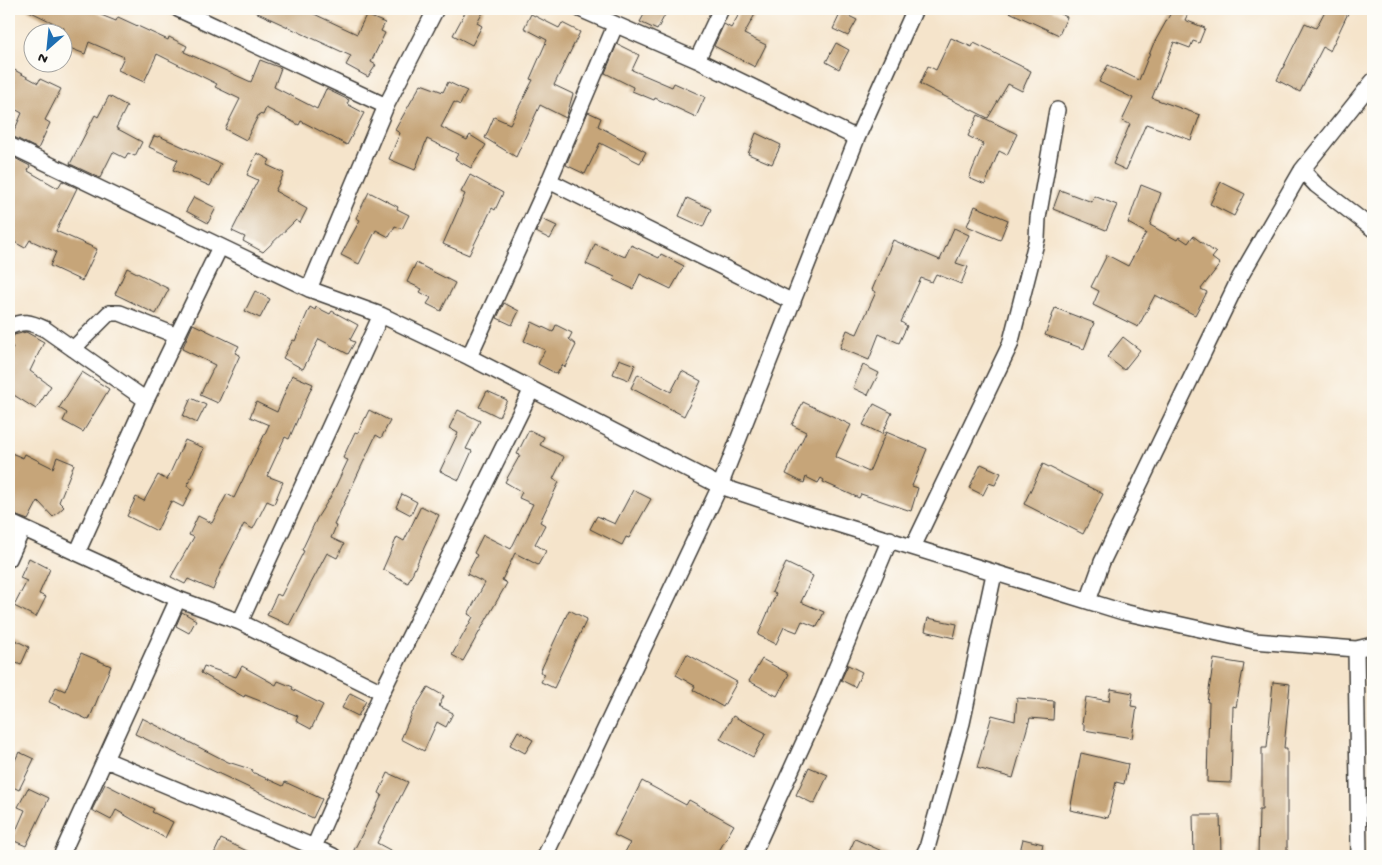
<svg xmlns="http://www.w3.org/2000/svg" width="1382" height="865" font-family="'Gochi Hand',sans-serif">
  <rect width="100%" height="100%" fill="#fdfcf7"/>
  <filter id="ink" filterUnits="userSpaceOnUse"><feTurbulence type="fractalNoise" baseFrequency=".02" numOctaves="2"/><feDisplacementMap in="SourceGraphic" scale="10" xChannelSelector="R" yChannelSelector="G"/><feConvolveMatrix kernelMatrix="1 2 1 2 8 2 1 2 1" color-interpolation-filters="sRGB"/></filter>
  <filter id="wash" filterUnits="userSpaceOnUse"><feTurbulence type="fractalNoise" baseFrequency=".0096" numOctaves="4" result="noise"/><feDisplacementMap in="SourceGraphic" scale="20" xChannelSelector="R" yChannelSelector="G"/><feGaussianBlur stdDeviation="1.12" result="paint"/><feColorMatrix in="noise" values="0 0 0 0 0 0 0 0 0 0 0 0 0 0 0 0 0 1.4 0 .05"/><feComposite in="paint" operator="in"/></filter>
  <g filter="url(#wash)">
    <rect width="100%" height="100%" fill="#f5e4cb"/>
    <g id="blocks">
      <path fill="#c6a579" d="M25,9H86L116,21L118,17L168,40L169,37L187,46L184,52L251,82L260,60L281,68L274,87L317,109L326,89L349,100L347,104L364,113L347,145L301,121L299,125L266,108L263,115L259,114L246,140L225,129L240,99L215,87L217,84L157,54L144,82L118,70L124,57L89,42L85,54L62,45L64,28Z
        M249,9H314L312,13L357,34L366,15L385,23L381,31L385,33L371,62L376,65L368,77L346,65L351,56Z
        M467,9H485L477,23L482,26L472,45L453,35Z
        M647,9H668L657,30L640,22Z
        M742,9H758L744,34L766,45L755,67L714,46L724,24L731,28Z
        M1003,9H1050L1067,17L1059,35Z
        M1173,9H1190L1185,20L1205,28L1199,43L1193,41L1190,48L1174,42L1152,98L1200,115L1191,140L1146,124L1126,170L1113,164L1130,124L1122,121L1133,98L1099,82L1108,65L1139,80L1153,45Z
        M1326,9H1350L1330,51L1323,47L1300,92L1277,80L1305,23L1316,28Z
        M841,12L857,20L848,36L833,29Z
        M531,14L559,28L562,23L580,32L554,85L573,94L566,118L540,105L516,157L485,138L494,117L510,124L533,80L530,79L547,40L524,28Z
        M951,38L972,47L974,43L1031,71L1022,91L1008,84L988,118L920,84L928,66L936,70Z
        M836,43L849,50L839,69L826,62Z
        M617,44L639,55L632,70L672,87L674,83L705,97L696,117L655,98L654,100L632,91L633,87L605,73Z
        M9,67L38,83L40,79L61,89L45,120L50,123L38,149L12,136L22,113L9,106Z
        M448,82L467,91L460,105L454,102L441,127L467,140L470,135L486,145L471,168L455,159L458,154L427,139L415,170L389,159L400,133L395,130L421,84L443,92Z
        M109,96L127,106L116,128L142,142L135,156L128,153L125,158L113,152L100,178L70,164L95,115L98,117Z
        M588,112L601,118L598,126L646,152L640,163L600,143L585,174L566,165Z
        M978,115L1017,134L1007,155L999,151L985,185L969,178L983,144L968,136Z
        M756,133L781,145L772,164L748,154Z
        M154,136L158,137L159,136L221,164L210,186L173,170L178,160L149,147Z
        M257,153L270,160L267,165L284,173L275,191L307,209L300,223L296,220L263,252L243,241L245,237L232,231L258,180L247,175Z
        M9,155L30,166L28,171L58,188L62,181L77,188L56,231L97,249L82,281L50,266L56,252L30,240L25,248L9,239Z
        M470,175L503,193L495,210L492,208L469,255L443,244L465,194L461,192Z
        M1221,182L1245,194L1234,216L1210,204Z
        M1141,185L1161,193L1150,225L1177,240L1179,237L1188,243L1193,236L1216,253L1212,258L1220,264L1201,289L1207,292L1195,315L1155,295L1138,327L1093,305L1099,291L1091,287L1107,255L1128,266L1146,233L1128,223Z
        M1060,190L1092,202L1094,196L1117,205L1106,230L1053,209Z
        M369,192L398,207L397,209L409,215L402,229L395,226L389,237L376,230L359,264L341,255L360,220L356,218Z
        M194,197L216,208L208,223L186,211Z
        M687,198L711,209L703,227L679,216Z
        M975,206L1008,220L1000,240L967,226Z
        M542,219L557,226L550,239L536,232Z
        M954,228L969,235L956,263L968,267L961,284L936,274L932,282L921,278L901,322L907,326L899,343L879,334L869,360L840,348L847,330L857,334L876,292L872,290L893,240L940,260Z
        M595,244L625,257L631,245L659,258L661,254L684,266L671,289L640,274L633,289L614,280L615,277L586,264Z
        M416,263L455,283L441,311L427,304L431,298L420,292L422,289L407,282Z
        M127,268L169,289L156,314L115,294Z
        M255,291L270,299L260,318L245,311Z
        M504,303L519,311L512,325L497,318Z
        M310,307L315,310L316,307L330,314L332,311L358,325L350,340L355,342L348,354L319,339L303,369L283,358L293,340L295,341Z
        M1055,308L1094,323L1084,349L1045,335Z
        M532,322L553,332L556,325L572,333L569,339L576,345L565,367L562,365L557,374L538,364L545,350L524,341Z
        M193,324L239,346L235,353L240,355L218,403L200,395L215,365L182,349Z
        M26,332L44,342L30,371L51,386L36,409L9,392V354L13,347L9,345L14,335Z
        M1123,337L1140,350L1124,370L1107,357Z
        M619,359L635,365L629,380L613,374Z
        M863,365L879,373L868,395L853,388Z
        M682,371L701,381L684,416L631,388L638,374L671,392Z
        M82,372L109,389L83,432L63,421L67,413L59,408Z
        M292,375L313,384L289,439L285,437L267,476L283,482L274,504L267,501L253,529L244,524L221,569L213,590L188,579L185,584L171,577L194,537L189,535L198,516L212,523L227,494L234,498L269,425L250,417L256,402L277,412Z
        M487,391L507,400L499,417L479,407Z
        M191,398L206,405L197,423L183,416Z
        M803,402L851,425L835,457L869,472L886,432L927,449L912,486L918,488L911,511L861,494L859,498L823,482L824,480L821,478L818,483L806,477L804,483L786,474L806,432L792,425Z
        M874,404L892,413L882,434L863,425Z
        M369,410L390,421L381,438L376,435L334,525L336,526L331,538L344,544L337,558L327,553L289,625L267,615L277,594L281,596L304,551L302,550L317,518L331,496L348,460L343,458L355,432L358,433Z
        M458,410L480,421L466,449L472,451L459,480L440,471L458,433L449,428Z
        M529,430L544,437L540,445L564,457L553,479L559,482L540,522L545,525L535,544L546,551L538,565L515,553L502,580L507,583L463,661L452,655L473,617L468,614L485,583L467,574L477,555L474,553L483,535L511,549L533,504L519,498L522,492L505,482L520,455L517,454Z
        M185,440L204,448L187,486L192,489L183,507L171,501L157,531L127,516L136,497L144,501L158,475L167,480Z
        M9,452L23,458L25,454L53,468L57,457L74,464L59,502L64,507L53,517L38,501L28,520L9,513Z
        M981,464L1001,473L995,485L989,483L983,495L969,488Z
        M1043,464L1103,494L1083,534L1024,504Z
        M633,490L651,499L629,538L626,537L622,545L590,529L597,516L615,524Z
        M402,494L417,502L411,515L396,507Z
        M421,506L439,515L408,583L383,569L397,537L404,541Z
        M29,558L50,569L39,594L46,597L36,617L14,606L27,581L20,578Z
        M786,563L813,576L801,602L824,612L817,627L802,621L797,632L784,627L776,644L758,635L776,594L772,592Z
        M569,610L587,619L554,688L541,682L545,674L540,672Z
        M182,612L196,620L189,633L176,626Z
        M928,618L957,624L954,638L925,631Z
        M9,637L29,647L21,665L9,660Z
        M81,653L111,666L89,720L49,702L56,687L65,691Z
        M687,654L737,682L723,707L693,690L695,686L676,675Z
        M762,659L789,674L777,696L749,681Z
        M1214,659L1244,664L1236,707L1233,706L1231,783L1207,782L1209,702H1207Z
        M848,665L862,672L855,687L841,680Z
        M204,666L236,677L242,666L276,685L278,681L293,687L292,689L323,705L311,729L296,721L298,716L245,695L244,697L201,673Z
        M1273,682L1290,684L1284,748H1287V856H1258L1259,810H1262V748H1267Z
        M428,687L444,696L439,706L453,713L446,727L437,722L424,751L401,739L412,713Z
        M1111,689L1133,693L1131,706L1137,707L1132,738L1084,730V724H1082L1086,697L1109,701Z
        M350,693L366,701L358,716L342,708Z
        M1017,698L1054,701L1053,720L1030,718L1013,778L977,768L992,715L1015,721Z
        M733,716L766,733L753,757L720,739Z
        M142,718L228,762L253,770L252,772L283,786L285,782L322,799L313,818L135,734Z
        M518,731L533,740L525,753L510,745Z
        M19,752L34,759L19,790L9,785V773Z
        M1081,753L1128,764L1124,784L1116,782L1108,818L1070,810Z
        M809,767L828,775L814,804L796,795Z
        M388,773L408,782L377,843L401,856H360L353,852L382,795L379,793Z
        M642,781L686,805L689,800L734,825L716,856H623L630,843L614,835Z
        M105,784L154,809L152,812L173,822L165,838L116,810L111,820L92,810Z
        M28,788L49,798L26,846L12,840L25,810L18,807Z
        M1193,815H1220L1221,854L1194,856Z
        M221,839L258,856H213Z
        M855,839L893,856H847Z
        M1023,839L1043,844L1040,856H1019Z"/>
    </g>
  </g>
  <g filter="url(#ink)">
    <use href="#blocks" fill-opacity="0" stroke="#3d3a36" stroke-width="1"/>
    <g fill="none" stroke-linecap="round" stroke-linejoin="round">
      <defs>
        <path id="street" d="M178,9L386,106
          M580,9L697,60L857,138
          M697,60L721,9
          M9,145L309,289L381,315L469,357L720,486L811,516L1123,612L1254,641L1356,649L1373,645
          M1302,170L1316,185L1373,229
          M549,181L793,302
          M309,289L386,106L436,9
          M9,327C23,320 30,322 45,329L146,400
          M73,349L109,313H120L177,336
          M469,357L549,181L615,26
          M9,522L178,599L240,622L382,692
          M913,547L1010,345L1037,239L1038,218L1057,110
          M77,553L146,400L220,247
          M9,559L22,530
          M1088,601L1102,562L1240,277L1302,170L1373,81
          M240,622L381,315
          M1356,649L1359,856
          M106,760L314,847
          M61,856L178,599
          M333,856L314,847L382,692L532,389
          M545,856L720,486L857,138L915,9
          M752,856L823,700L890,539
          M923,856L927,848L962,723L994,574"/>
      </defs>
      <use href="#street" stroke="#3d3a36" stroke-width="18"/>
      <use href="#street" stroke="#fff" stroke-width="15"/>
    </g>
  </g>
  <rect width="1382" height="865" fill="none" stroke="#fdfcf7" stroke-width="30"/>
  <g transform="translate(48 48) rotate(207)"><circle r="24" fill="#fdfcf7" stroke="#a3a29f"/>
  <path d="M0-4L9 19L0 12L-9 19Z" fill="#1f6fb2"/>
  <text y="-8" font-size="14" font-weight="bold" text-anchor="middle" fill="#1c1c1c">N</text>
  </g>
</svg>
